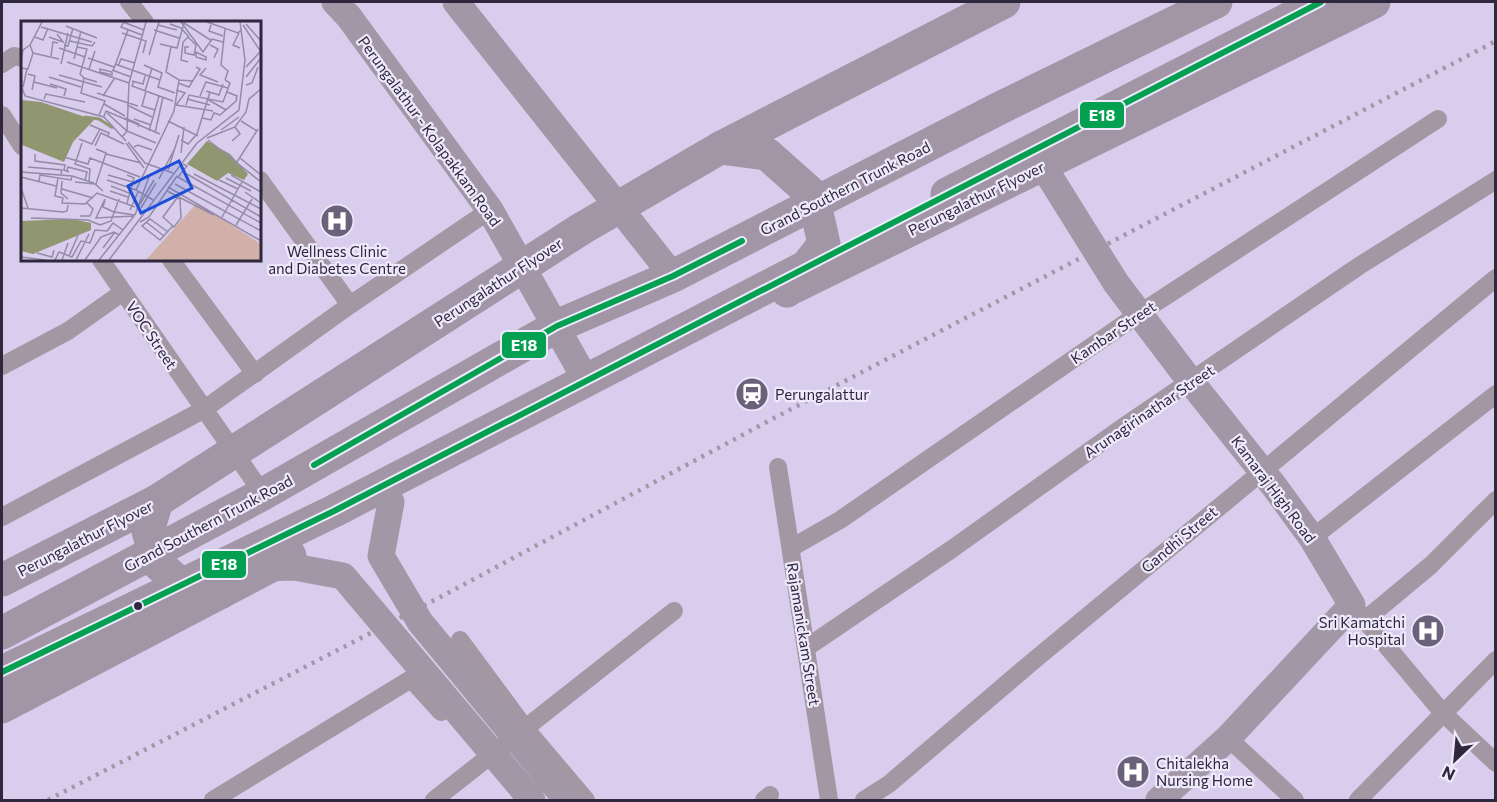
<svg xmlns="http://www.w3.org/2000/svg" width="1497" height="802" font-family="Commissioner,sans-serif">
  <rect width="100%" height="100%" fill="#d8cded"/>
  <g fill="none" stroke-linecap="round" stroke-linejoin="round">
    <path stroke="#a297a2" stroke-width="18" d="M129,2L145,22
      M2,64L14,56L22,58
      M2,115L22,146
      M260,180L350,305
      M101,260L263,494
      M171,260L255,374
      M2,366L68,331L123,292
      M778,467L829,800
      M2,517L203,410L350,305L490,210
      M1312,538L1496,394
      M791,548L840,520L1140,313L1438,119
      M1352,605L1443,713L1496,763
      M1365,620L1431,565L1496,500
      M460,640L525,728L586,800
      M806,648L952,549L1123,427L1359,266L1496,180
      M1228,738L1295,800
      M213,800L411,679L441,712
      M434,800L674,611
      M764,800L770,795
      M864,800L889,784L1032,662L1496,278
      M1358,800L1496,660"/>
    <path stroke="#a297a6" stroke-width="27" d="M335,2L349,17L490,210L586,380
      M456,2L673,276
      M1033,150L1116,283L1191,382L1274,486L1312,538L1352,605L1228,738L1159,800"/>
    <path stroke="#a195a6" stroke-width="33" d="M720,148L1004,2
      M947,194L1321,2
      M2,580L157,501
      M2,633L263,494L557,326L673,276L998,109L1216,2
      M2,672L334,511L813,263
      M2,707L290,556"/>
    <path stroke="#a197a7" stroke-width="4.5" stroke-dasharray="3 6" stroke-linecap="butt" d="M48,800L446,594L776,417L1496,41"/>
    <path stroke="#a297a6" stroke-width="27" d="M391,502L381,556L420,622L567,800
      M267,568L294,567L343,576L532,800"/>
    <path stroke="#a195a6" stroke-width="33" d="M794,287L1374,2
      M220,593L176,580L157,563L148,531L157,501L581,229L720,148L767,154L813,195L824,244L787,291"/>
    <defs>
      <path id="bus-1" d="M314,465L557,326L673,276L742,241
        M2,672L334,511L1321,2"/>
    </defs>
    <use href="#bus-1" stroke="#eee9fb" stroke-width="10"/>
    <use href="#bus-1" stroke="#02a050" stroke-width="6"/>
  </g>
  <defs>
    <symbol id="hospital-disc" viewBox="-11 -11 22 22"><circle r="9.5" fill="#6a617b" stroke="#eee9fb"/><path d="M-5-5h3v3.5h4V-5h3V5h-3V1.5h-4V5h-3Z" fill="#fff"/></symbol>
    <symbol id="station-disc" viewBox="-11 -11 22 22"><circle r="9.5" fill="#6a617b" stroke="#eee9fb"/><path d="M-3-6H3Q5-6 5-4V2Q5 4 3 4L4.5 6H3L1.5 4h-3L-3 6H-4.5L-3 4Q-5 4-5 2V-4Q-5-6-3-6ZM-3.5-4v3h7v-3ZM-3.5 1v1.5H-2V1ZM2 1v1.5H3.5V1Z" fill="#fff"/></symbol>
  </defs>
  <g fill-rule="evenodd">
    <use href="#hospital-disc" x="318" y="202" width="38" height="38"/>
    <use href="#station-disc" x="733" y="375" width="38" height="38"/>
    <use href="#hospital-disc" x="1409" y="612" width="38" height="38"/>
    <use href="#hospital-disc" x="1114" y="753" width="38" height="38"/>
  </g>
  <circle fill="#2e273d" stroke="#eee9fb" stroke-width="2" cx="138" cy="606" r="5"/>
  <g text-anchor="middle" dominant-baseline="central" stroke-width="4.5" stroke-linejoin="round" paint-order="stroke">
    <g font-size="15" fill="#2e273d" stroke="#eee9fb">
      <text transform="translate(430 131) rotate(54)">Perungalathur - Kolapakkam Road</text>
      <text transform="translate(845 188) rotate(-27)">Grand Southern Trunk Road</text>
      <text transform="translate(976 198) rotate(-26)">Perungalathur Flyover</text>
      <text transform="translate(498 282) rotate(-33)">Perungalathur Flyover</text>
      <text transform="translate(1113 332) rotate(-34)">Kambar Street</text>
      <text transform="translate(152 335) rotate(56)">VOC Street</text>
      <text transform="translate(1149 411) rotate(-34)">Arunagirinathar Street</text>
      <text transform="translate(1274 489) rotate(53)">Kamaraj High Road</text>
      <text transform="translate(208 523) rotate(-28)">Grand Southern Trunk Road</text>
      <text transform="translate(85 538) rotate(-27)">Perungalathur Flyover</text>
      <text transform="translate(1179 539) rotate(-40)">Gandhi Street</text>
      <text transform="translate(804 634) rotate(81)">Rajamanickam Street</text>
    </g>
    <g font-size="15" fill="#2e273d" stroke="#eee9fb" text-anchor="start">
      <text x="337" y="251" text-anchor="middle">Wellness Clinic<tspan x="337" dy="17">and Diabetes Centre</tspan></text>
      <text x="775" y="394">Perungalattur</text>
      <text x="1405" y="622" text-anchor="end">Sri Kamatchi<tspan x="1405" dy="17">Hospital</tspan></text>
      <text x="1156" y="763">Chitalekha<tspan x="1156" dy="17">Nursing Home</tspan></text>
    </g>
  </g>
  <g transform="translate(21 21)">
    <rect width="240" height="240" fill="#d8cded"/>
    <path d="M176,182L240,223V239H125Z" fill="#d0b0a8"/>
    <path d="M0,79L20,81L73,99L52,121L43,141L1,124ZM186,120L209,133L227,153L223,159L207,152L196,160L166,143ZM51,198L70,202V209L12,233L0,230V200Z" fill="#909670"/>
    <path fill="none" stroke="#909670" stroke-width="3" d="M63,96L78,98L92,107"/>
    <path fill="none" stroke="#948ba7" stroke-width="1.5" d="M102,1L123,9M160,1L182,31L191,18L202,21M186,1L217,12L220,9M102,2L100,6L121,14M149,3L160,7L168,16M225,3L240,20M137,4L156,9M190,4L188,10L202,15M222,4L240,31M45,5L76,17M20,6L71,21M204,8L200,44L207,50L204,59M133,9L158,17M101,12L125,20L122,32M218,12L212,24L219,27M14,16L22,19L27,7M28,16L42,21L36,13M49,20L71,25L74,21M139,23L156,27L163,2L191,20M43,24L47,25L52,7M189,24L197,28L193,37M56,26L66,28L59,53L63,57M150,26L145,51L158,59L172,60M38,27L64,36M175,31V36L185,39V36L175,31M12,32L38,38M128,34L138,1M30,35L32,21L37,22M67,37L93,46M53,38L60,10M0,39L2,29L9,24L21,1M46,41L108,62M167,41L160,39L162,21L167,16L175,24L173,34L164,32V26H168M40,43L47,12M94,43L139,59M123,44L141,52L137,66L154,72M97,45L100,38L114,42M225,46L240,30M0,47L7,48L12,32L9,24M185,47L179,54L197,61M68,48L74,30M79,48L91,51V54L79,51ZM91,49L110,56M92,50L107,9M7,53L14,55L11,69M38,54L81,66M28,56L60,66M225,56L240,37M111,60L122,63L124,55M113,60L111,65L152,80M13,61L36,67M76,61L63,57L60,72L84,80L78,94M157,62L168,66L179,48L175,46M29,63L45,68L43,75M0,64L4,75L83,96L105,120M225,64L231,62L237,46M2,66L6,48M155,69L164,72L155,84M124,70L131,47M125,70L121,85L134,89M185,70L198,74L202,63M76,72L117,85M82,75L93,58M179,75L185,61L207,67M23,78L25,73L64,81M166,78L189,84M186,78L205,89M83,83L104,95M106,84L131,96M155,84L192,90M165,84L168,74L202,81L209,62L204,59M86,92L106,110L135,122M83,95L85,90L139,113M104,97L118,103L117,106M181,97L190,99L193,92L199,94L215,80L216,75L206,71M113,98L130,104M147,100L177,115M220,100L236,110M69,104L88,112L87,115M200,109L218,96M128,110L138,75M134,112L142,76M101,116L106,110L108,62L125,1M186,117L214,106L225,91L228,78L240,68M58,118L71,123L79,108M160,119L167,123L176,113L189,71M187,119L240,161M211,120L219,113L214,106M107,121L124,142L152,152M61,122L54,143L69,148L68,160M105,122L123,147M74,125L80,112L103,123M113,126L117,124L131,129M75,128L85,132L75,163M160,132L163,106M14,133V140L44,144L43,149L48,151M85,133L120,142M43,136L67,143L69,137L119,156M219,137L240,154M216,141L237,108M7,146L41,149L40,153M147,149L158,114M46,150L47,146L66,151L64,159M0,151L51,155L50,159L19,154L18,160M166,153L240,196M173,153L240,188M87,154L112,161M106,154L113,157L106,182M210,154L240,171M51,155L73,162M155,155L240,202M0,156L35,165M157,156L166,145L162,143M37,157L34,175L42,177L41,182L64,183L76,172L114,186M205,157L230,170M138,158L155,125M86,159L115,169M198,159L217,168M41,160L40,172L47,178M54,161L74,163L82,170M154,163L240,210M90,165L108,172M147,166L240,220M0,167L7,187M41,168L72,177M89,170L107,176M146,170L193,194M224,171L240,182M154,176L156,177L159,178V179L160,197L153,206L142,196L156,177V175M84,178L75,197L113,195M84,179L82,186L93,191M132,179L115,169L153,90L158,59M0,187L42,191L46,190L47,184M120,187L135,162M116,188L133,159M109,189L117,171M93,191L114,194M114,194L129,153M59,195H69L72,188L66,182M201,196L221,161M10,197L67,199L79,204L90,200L98,178M119,201L128,196L156,155M125,201L143,215M215,204L231,178M147,211L129,198L121,205L139,219L149,208L152,205M82,227L94,211M16,232L31,236L33,229M48,235L58,212M0,236L24,239M34,239L38,231L51,236L60,220L69,222L74,209L86,210L92,202L102,209M41,239L47,222M55,239L68,213M64,239L80,216L93,211L98,214M78,239L113,195M88,239L176,122L218,89L224,39L219,1"/>
    <path fill="#1d4ed8" fill-opacity="0.15" stroke="#1d4ed8" stroke-width="3" d="M158,140L171,167L120,192L107,165Z"/>
    <rect width="240" height="240" fill="none" stroke="#2e273d" stroke-width="3"/>
  </g>
  <g stroke="#eee9fb" stroke-width="2">
    <rect x="1079" y="101" width="46" height="28" rx="6" fill="#02a050"/>
    <rect x="501" y="331" width="46" height="28" rx="6" fill="#02a050"/>
    <rect x="201" y="550" width="46" height="29" rx="6" fill="#02a050"/>
  </g>
  <g font-size="16" text-anchor="middle" font-weight="bold" fill="#fff">
    <text x="1102" y="121">E18</text>
    <text x="524" y="351">E18</text>
    <text x="224" y="570">E18</text>
  </g>
  <rect width="1497" height="802" fill="none" stroke="#2e273d" stroke-width="6"/>
  <g transform="translate(1455 760) rotate(206)" stroke="#eee9fb" stroke-width="4.5" paint-order="stroke">
  <path d="M0-4.5L10 22L0 15L-10 22Z" fill="#2e273d"/>
  <text y="-9" font-size="16" font-weight="bold" text-anchor="middle" fill="#2e273d">N</text>
  </g>
</svg>
